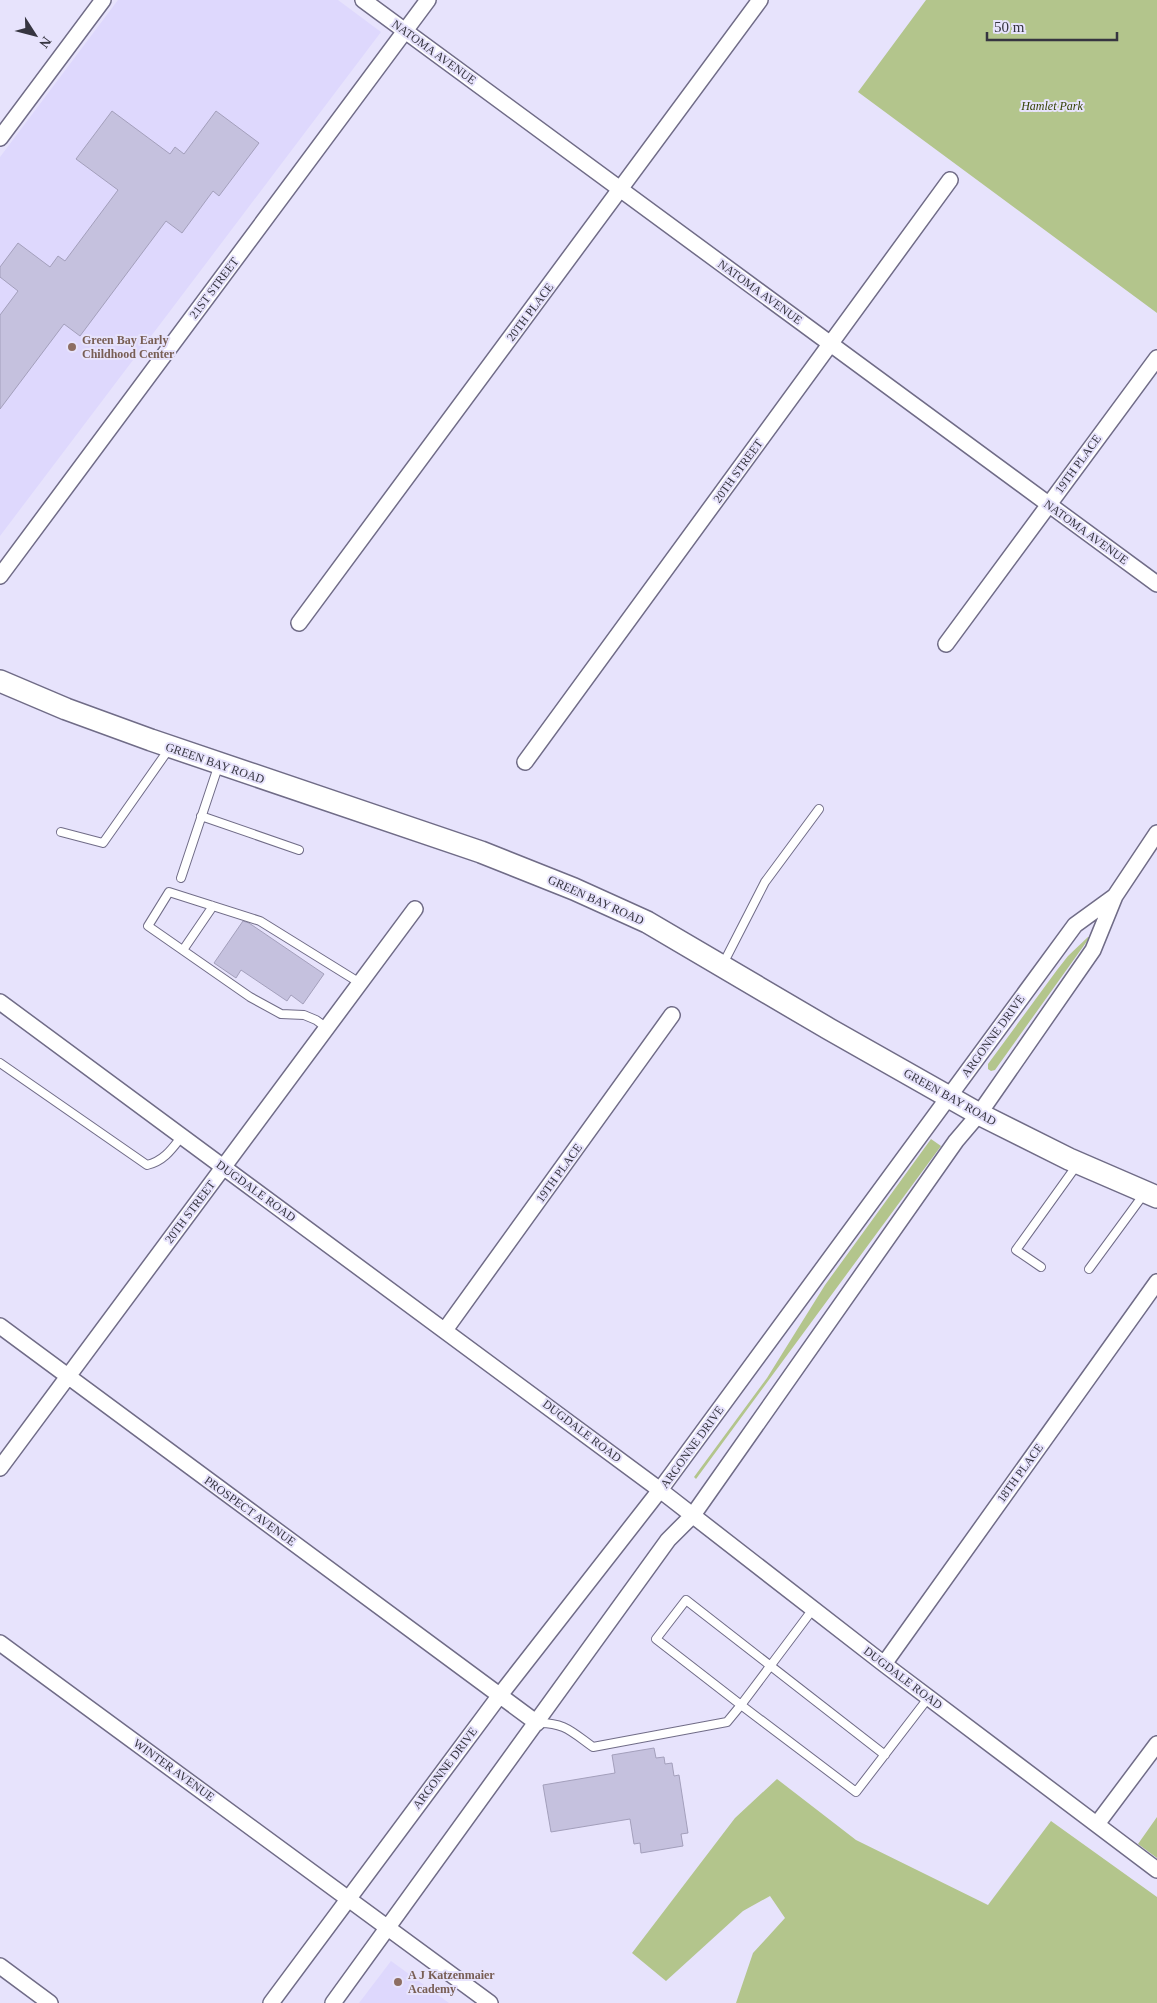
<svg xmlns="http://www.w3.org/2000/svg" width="1157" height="2003" font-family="'Times New Roman',serif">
  <rect width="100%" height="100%" fill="#e7e3fc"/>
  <path fill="#ded8fd" d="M118,0H338L381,32L0,536V157Z
    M391,1961L449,2003H359Z"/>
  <path fill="#b3c58c" d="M926,0H1157V313L858,92Z
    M1088,937H1090L995,1070L991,1071L988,1069V1064L1057,970L1068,956Z
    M931,1139L941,1146L696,1479L694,1477L767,1378L825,1285Z
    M777,1779L856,1840L988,1905L1051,1821L1157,1897V2003H736L753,1953L785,1918L770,1896L743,1911L666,1981L632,1953L735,1818Z
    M1157,1817V1858L1138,1844Z"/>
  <path fill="#c5c1de" stroke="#a39fbb" d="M112,111L170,154L175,147L184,154L216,111L259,143L219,196L213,191L182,233L166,221L80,336L64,324L0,409V315L18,291L0,277V267L18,243L50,267L58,256L65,261L118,190L76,159Z
    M243,921L249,923L324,974L303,1004L291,995L287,1001L241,970L236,978L214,963Z
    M654,1748L656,1758L664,1757L665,1764L672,1763L674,1776L679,1775L688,1833L681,1834L683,1846L641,1853L640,1843L634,1844L630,1819L551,1832L543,1785L615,1773L612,1755Z"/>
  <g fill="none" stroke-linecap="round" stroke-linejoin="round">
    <defs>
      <path id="lane" d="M201,816L299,850
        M61,832L103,843L169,749
        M181,878L219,764
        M183,950L213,906
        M723,964L765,882L819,809
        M327,1028L316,1020L304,1015L281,1014L250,997L148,926L169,892L260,921L360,983
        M0,1063L147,1165C164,1161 172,1149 182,1136
        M1041,1267L1016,1250L1077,1165
        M1089,1269L1144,1194
        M813,1609L741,1705L856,1792L929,1697
        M537,1723C564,1722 572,1732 593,1747L727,1722L741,1705L656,1639L686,1600L885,1755"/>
      <path id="street" d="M363,0L1157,584
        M0,138L103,0
        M0,576L428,0
        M299,623L760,0
        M946,644L1157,358
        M525,762L950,180
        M0,1002L660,1490L884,1664L1157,1870
        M0,1326L537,1723
        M445,1330L672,1015
        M0,1468L415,909
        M0,1643L490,2003
        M884,1664L1157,1282
        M1097,1824L1157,1744
        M0,1966L50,2003
        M271,2003L500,1695L660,1490L1075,925L1115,896
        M333,2003L668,1540L693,1515L956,1141L979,1114L1093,950L1115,896L1157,833"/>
      <path id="secondary" d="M0,681L66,709L151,740L481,852L574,889L647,922L829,1029L979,1114L1069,1159L1157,1197"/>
    </defs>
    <use href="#lane" stroke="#706c87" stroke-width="10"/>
    <use href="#street" stroke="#706c87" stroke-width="18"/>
    <use href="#secondary" stroke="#706c87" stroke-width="24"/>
    <use href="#lane" stroke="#fff" stroke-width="8"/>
    <use href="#street" stroke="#fff" stroke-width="15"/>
    <use href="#secondary" stroke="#fff" stroke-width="21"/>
  </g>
  <g fill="#8d6e63" stroke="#e7e3fc" stroke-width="2">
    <circle cx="72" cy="347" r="5"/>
    <circle cx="398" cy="1982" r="5"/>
  </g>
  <g text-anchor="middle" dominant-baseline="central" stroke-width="4" stroke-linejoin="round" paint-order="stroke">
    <g font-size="12" fill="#363540" stroke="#e7e3fc">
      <text transform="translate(434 52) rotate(36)">NATOMA AVENUE</text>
      <text transform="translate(214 288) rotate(-53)">21ST STREET</text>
      <text transform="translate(760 292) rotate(36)">NATOMA AVENUE</text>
      <text transform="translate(530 312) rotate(-53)">20TH PLACE</text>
      <text transform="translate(1078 464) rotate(-54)">19TH PLACE</text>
      <text transform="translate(738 471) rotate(-54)">20TH STREET</text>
      <text transform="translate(1086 532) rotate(36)">NATOMA AVENUE</text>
      <text transform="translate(215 763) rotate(19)">GREEN BAY ROAD</text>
      <text transform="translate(596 900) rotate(24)">GREEN BAY ROAD</text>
      <text transform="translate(993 1036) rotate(-54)">ARGONNE DRIVE</text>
      <text transform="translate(950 1097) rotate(29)">GREEN BAY ROAD</text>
      <text transform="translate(559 1173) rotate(-54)">19TH PLACE</text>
      <text transform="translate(256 1191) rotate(36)">DUGDALE ROAD</text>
      <text transform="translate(190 1212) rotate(-53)">20TH STREET</text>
      <text transform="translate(582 1431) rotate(37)">DUGDALE ROAD</text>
      <text transform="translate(692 1447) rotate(-54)">ARGONNE DRIVE</text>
      <text transform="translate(1020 1473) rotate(-54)">18TH PLACE</text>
      <text transform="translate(250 1511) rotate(36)">PROSPECT AVENUE</text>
      <text transform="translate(903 1678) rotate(37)">DUGDALE ROAD</text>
      <text transform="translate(445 1768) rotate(-53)">ARGONNE DRIVE</text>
      <text transform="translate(174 1770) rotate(36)">WINTER AVENUE</text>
    </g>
    <g font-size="12" font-style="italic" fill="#334103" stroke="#e7e3fc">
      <text x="1052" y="106">Hamlet Park</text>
    </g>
    <g font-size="12" font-weight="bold" fill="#785e54" stroke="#e7e3fc" text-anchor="start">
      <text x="82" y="340">Green Bay Early<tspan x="82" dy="14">Childhood Center</tspan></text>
      <text x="408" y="1975">A J Katzenmaier<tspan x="408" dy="14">Academy</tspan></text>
    </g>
  </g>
  <g transform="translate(35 35) rotate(126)" stroke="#e7e3fc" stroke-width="4" paint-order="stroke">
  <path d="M0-4L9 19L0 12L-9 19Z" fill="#363540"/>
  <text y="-8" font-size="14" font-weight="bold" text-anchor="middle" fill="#363540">N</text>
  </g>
  <path d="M987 32v8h130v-8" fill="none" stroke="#363540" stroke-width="2.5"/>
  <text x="994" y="32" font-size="15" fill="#363540" stroke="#e7e3fc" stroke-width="4" paint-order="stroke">50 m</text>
</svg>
